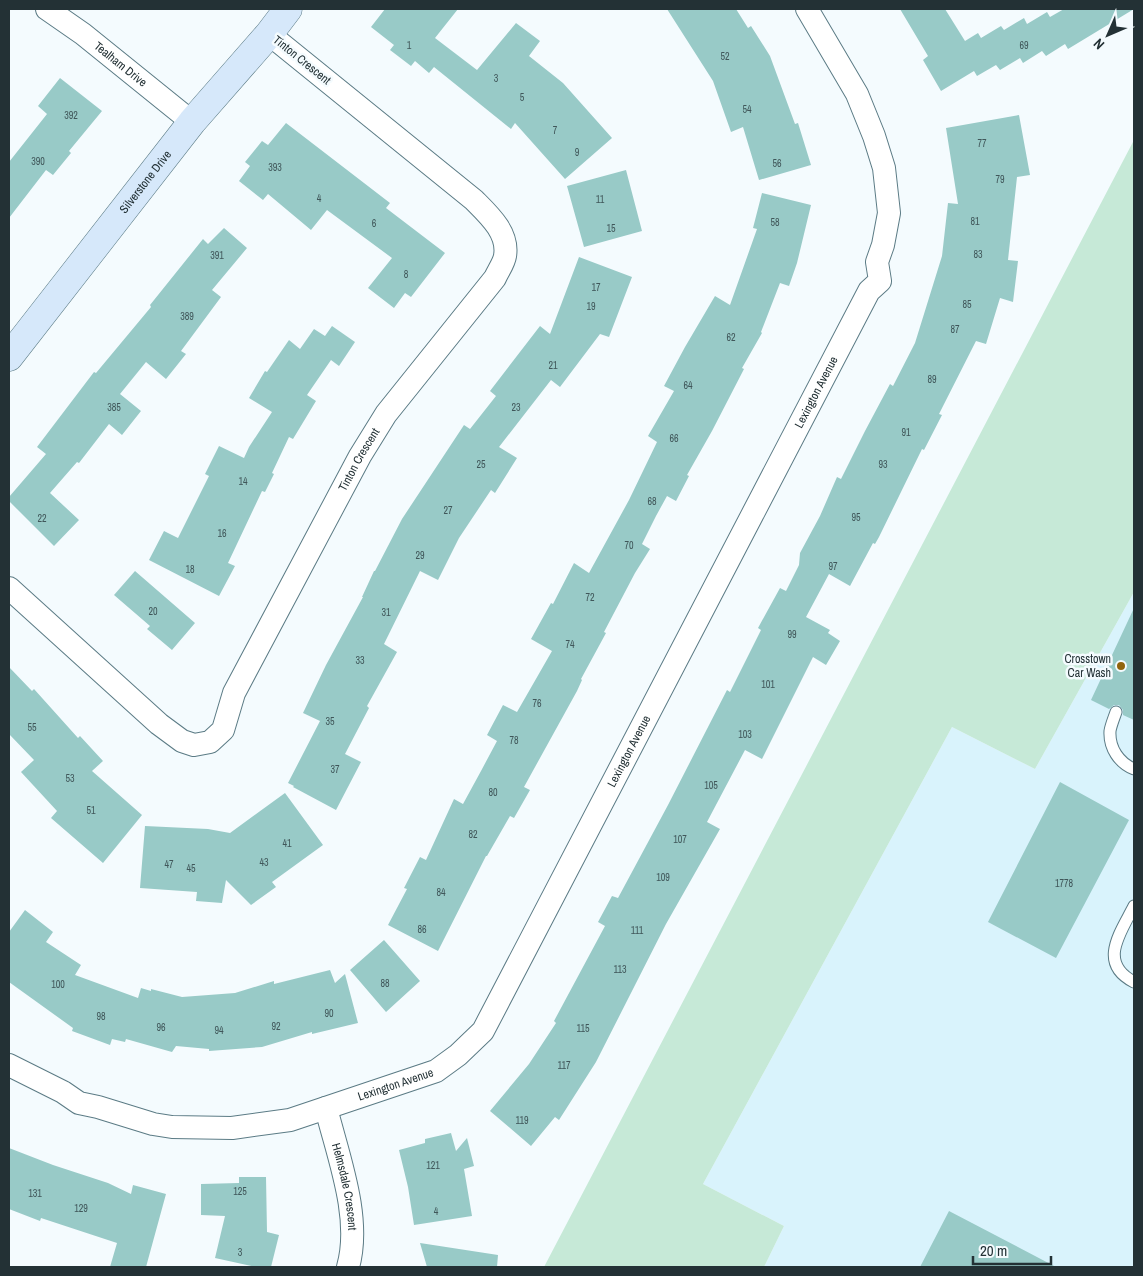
<svg xmlns="http://www.w3.org/2000/svg" width="1143" height="1276" font-family="'Archivo Narrow',sans-serif">
  <rect width="100%" height="100%" fill="#f4fbfe"/>
  <path fill="#d9f3fc" d="M1134,592V1267H764L784,1226L703,1184L952,727L1035,769Z"/>
  <path fill="#c6e9d7" d="M1134,140V592L1035,769L952,727L703,1184L784,1226L764,1267H544Z"/>
  <path fill="#98cac7" d="M385,9H458L435,38L477,70L516,23L540,41L529,56L563,83L612,138L565,179L515,123L511,129L434,67L429,73L415,61L411,66L390,50L394,45L371,27Z
    M667,9H736L748,28L751,26L770,56L795,124L798,123L811,165L759,180L743,127L731,132L713,81Z
    M900,9H945L965,41L978,33L981,38L1001,26L1004,30L1024,18L1027,24L1047,12L1050,17L1064,9H1134L1068,49L1065,44L1046,56L1042,51L1023,63L1020,58L1000,70L996,65L977,76L974,71L941,91L923,60L928,56Z
    M60,78L102,111L69,151L71,153L53,175L46,170L9,218V162L47,114L38,106Z
    M1019,115L1030,175L1017,177L1008,260L1018,261L1013,302L1000,298L986,344L976,341L939,414L942,415L924,450L922,449L879,537L875,544L873,543L850,586L829,574L806,617L830,630L828,633L840,641L826,665L813,657L762,759L745,750L707,822L720,829L666,924L596,1062L559,1120L555,1117L531,1146L490,1111L529,1064L556,1023L554,1021L605,926L598,922L612,896L618,898L668,805L727,690L730,692L761,630L758,628L780,588L786,591L799,565L800,553L820,516L837,477L841,479L865,431L890,384L893,386L915,343L942,256L948,203L958,204L946,128Z
    M286,123L390,203L386,208L445,253L411,297L405,293L394,308L368,288L392,258L327,210L311,230L268,194L263,200L239,181L250,166L245,162L262,141L268,145Z
    M626,170L642,231L584,247L567,186Z
    M762,193L811,205L797,263L789,286L780,283L761,332L762,333L742,368L744,369L712,431L687,475L689,476L676,501L667,496L656,516L642,544L650,549L635,573L604,632L606,633L581,679L582,680L577,691L524,787L530,790L514,818L510,816L487,856H486L438,951L388,925L407,889L404,888L420,857L426,860L454,799L463,804L481,771L497,741L487,735L503,705L517,712L552,651L531,639L551,603L553,604L574,563L589,573L629,500L657,442L648,436L674,391L664,386L685,347L715,296L730,305L757,229L753,228Z
    M224,228L247,248L212,290L221,297L181,351L186,354L166,379L146,362L120,394L141,411L122,435L109,424L79,463L77,462L50,493L79,520L54,546L9,501V497L46,454L37,447L94,372L96,373L151,307L150,305L203,239L208,244Z
    M579,257L632,277L609,337L600,334L560,387L551,380L499,447L517,458L495,493L491,490L459,538L438,580L420,571L384,644L397,652L367,706L369,708L345,754L361,762L336,810L293,787L294,786L288,783L320,721L303,713L326,665L363,597H362L374,571H375L402,519L464,425L470,429L496,396L490,391L540,326L550,334Z
    M332,326L355,342L339,366L331,360L307,395L316,401L293,439L289,437L272,473L274,474L265,492L262,491L228,563L235,566L219,596L149,560L164,531L178,538L209,476L205,474L219,446L244,458L249,447L272,412L249,398L265,371L267,372L289,340L300,349L314,329L325,336Z
    M135,571L195,623L172,650L147,629L150,626L114,595Z
    M1134,608V720L1123,715V710L1119,705H1114L1109,709L1091,700Z
    M9,667L32,691L34,689L78,738L80,736L103,761L92,771L142,815L103,863L51,818L57,811L21,772L34,760L9,734Z
    M1060,782L1129,820L1056,958L988,922Z
    M285,793L323,845L272,882L276,887L251,905L226,880L222,903L196,901L197,892L140,888L145,826L208,829L230,833Z
    M25,910L53,932L46,942L81,965L75,975L138,998L141,988L151,991V989L182,997L235,993L274,981V984L330,970L335,983L345,974L358,1023L312,1034V1032L262,1047L209,1051V1049L176,1046L172,1052L126,1039L125,1042L112,1039L110,1045L72,1031L73,1028L9,982V932Z
    M384,940L420,981L386,1012L350,970Z
    M451,1133L456,1151L467,1138L474,1166L464,1169L472,1216L414,1225L408,1187L399,1150L425,1143V1139Z
    M9,1148L53,1165L108,1183L131,1194L133,1185L166,1194L146,1267H110L117,1243L41,1218L40,1221L9,1209Z
    M239,1177H266L267,1232L279,1235L271,1267H256L215,1258L225,1216L201,1215V1184L239,1183Z
    M949,1211L1056,1267H920Z
    M420,1243L498,1255L497,1267H427Z"/>
  <g fill="none" stroke-linecap="round" stroke-linejoin="round">
    <defs>
      <path id="lane" d="M1116,712C1114,718 1111,725 1110,731C1109,748 1119,763 1134,769
        M1134,906C1121,932 1097,963 1134,982"/>
      <g id="street">
        <path id="s1" d="M47,9L83,34L192,122"/>
        <path id="s2" d="M9,588L159,724L182,741L194,745L210,742L223,730L234,693L360,456L386,414L495,278C498,271 504,263 505,256C509,233 489,215 474,200L269,34"/>
        <path id="s3" d="M9,1065L63,1092L79,1103L98,1107L153,1124L172,1127L232,1128L290,1120L436,1071L458,1055L483,1031L869,291L880,281L877,262L883,245L889,213L884,168L874,136L857,94L807,9"/>
        <path id="s4" d="M326,1108C338,1156 362,1218 348,1267"/>
      </g>
      <g id="secondary">
        <path id="s5" d="M9,357L192,122L269,34L288,9"/>
      </g>
    </defs>
    <use href="#lane" stroke="#5b7b85" stroke-width="13"/>
    <use href="#street" stroke="#5b7b85" stroke-width="24"/>
    <use href="#secondary" stroke="#5b7b85" stroke-width="29"/>
    <use href="#lane" stroke="#fff" stroke-width="11"/>
    <use href="#street" stroke="#fff" stroke-width="22"/>
    <use href="#secondary" stroke="#d6e8fa" stroke-width="28"/>
  </g>
  <circle fill="#91640e" stroke="#f4fbfe" stroke-width="2" cx="1121" cy="666" r="5"/>
  <g text-anchor="middle" dominant-baseline="central" stroke-width="5" stroke-linejoin="round" paint-order="stroke">
    <g font-size="10" fill="#40575a">
      <text x="409" y="45">1</text>
      <text x="1024" y="45">69</text>
      <text x="725" y="56">52</text>
      <text x="496" y="78">3</text>
      <text x="522" y="97">5</text>
      <text x="747" y="109">54</text>
      <text x="71" y="115">392</text>
      <text x="555" y="130">7</text>
      <text x="982" y="143">77</text>
      <text x="577" y="152">9</text>
      <text x="38" y="161">390</text>
      <text x="777" y="163">56</text>
      <text x="275" y="167">393</text>
      <text x="1000" y="179">79</text>
      <text x="319" y="198">4</text>
      <text x="600" y="199">11</text>
      <text x="975" y="221">81</text>
      <text x="775" y="222">58</text>
      <text x="374" y="223">6</text>
      <text x="611" y="228">15</text>
      <text x="978" y="254">83</text>
      <text x="217" y="255">391</text>
      <text x="406" y="274">8</text>
      <text x="596" y="287">17</text>
      <text x="967" y="304">85</text>
      <text x="591" y="306">19</text>
      <text x="187" y="316">389</text>
      <text x="955" y="329">87</text>
      <text x="731" y="337">62</text>
      <text x="553" y="365">21</text>
      <text x="932" y="379">89</text>
      <text x="688" y="385">64</text>
      <text x="114" y="407">385</text>
      <text x="516" y="407">23</text>
      <text x="906" y="432">91</text>
      <text x="674" y="438">66</text>
      <text x="481" y="464">25</text>
      <text x="883" y="464">93</text>
      <text x="243" y="481">14</text>
      <text x="652" y="501">68</text>
      <text x="448" y="510">27</text>
      <text x="856" y="517">95</text>
      <text x="42" y="518">22</text>
      <text x="222" y="533">16</text>
      <text x="629" y="545">70</text>
      <text x="420" y="555">29</text>
      <text x="833" y="566">97</text>
      <text x="190" y="569">18</text>
      <text x="590" y="597">72</text>
      <text x="153" y="611">20</text>
      <text x="386" y="612">31</text>
      <text x="792" y="634">99</text>
      <text x="570" y="644">74</text>
      <text x="360" y="660">33</text>
      <text x="768" y="684">101</text>
      <text x="537" y="703">76</text>
      <text x="330" y="721">35</text>
      <text x="32" y="727">55</text>
      <text x="745" y="734">103</text>
      <text x="514" y="740">78</text>
      <text x="335" y="769">37</text>
      <text x="70" y="778">53</text>
      <text x="711" y="785">105</text>
      <text x="493" y="792">80</text>
      <text x="91" y="810">51</text>
      <text x="473" y="834">82</text>
      <text x="680" y="839">107</text>
      <text x="287" y="843">41</text>
      <text x="264" y="862">43</text>
      <text x="169" y="864">47</text>
      <text x="191" y="868">45</text>
      <text x="663" y="877">109</text>
      <text x="1064" y="883">1778</text>
      <text x="441" y="892">84</text>
      <text x="422" y="929">86</text>
      <text x="637" y="930">111</text>
      <text x="620" y="969">113</text>
      <text x="385" y="983">88</text>
      <text x="58" y="984">100</text>
      <text x="329" y="1013">90</text>
      <text x="101" y="1016">98</text>
      <text x="276" y="1026">92</text>
      <text x="161" y="1027">96</text>
      <text x="583" y="1028">115</text>
      <text x="219" y="1030">94</text>
      <text x="564" y="1065">117</text>
      <text x="522" y="1120">119</text>
      <text x="433" y="1165">121</text>
      <text x="240" y="1191">125</text>
      <text x="35" y="1193">131</text>
      <text x="81" y="1208">129</text>
      <text x="436" y="1211">4</text>
      <text x="240" y="1252">3</text>
    </g>
    <g font-size="12" fill="#233135" stroke="#f4fbfe">
      <text transform="translate(302 60) rotate(39)">Tinton Crescent</text>
      <text stroke="none"><textPath href="#s1" startOffset="92">Tealham Drive</textPath></text>
      <text stroke="none"><textPath href="#s5" startOffset="222">Silverstone Drive</textPath></text>
      <text stroke="none"><textPath href="#s3" startOffset="1231">Lexington Avenue</textPath></text>
      <text stroke="none"><textPath href="#s2" startOffset="581">Tinton Crescent</textPath></text>
      <text stroke="none"><textPath href="#s3" startOffset="826">Lexington Avenue</textPath></text>
      <text stroke="none"><textPath href="#s3" startOffset="406">Lexington Avenue</textPath></text>
      <text stroke="none"><textPath href="#s4" startOffset="81">Helmsdale Crescent</textPath></text>
    </g>
    <g font-size="12" fill="#233135" stroke="#f4fbfe" text-anchor="end">
      <text x="1111" y="659">Crosstown<tspan x="1111" dy="14">Car Wash</tspan></text>
    </g>
  </g>
  <rect width="1143" height="1276" fill="none" stroke="#233135" stroke-width="20"/>
  <g transform="translate(1108 35) rotate(225)" stroke="#f4fbfe" stroke-width="4" paint-order="stroke">
  <path d="M0-4L9 19L0 12L-9 19Z" fill="#233135"/>
  <text y="-8" font-size="14" font-weight="bold" text-anchor="middle" fill="#233135">N</text>
  </g>
  <path d="M973 1256v8h78v-8" fill="none" stroke="#233135" stroke-width="2.5"/>
  <text x="980" y="1256" font-size="15" fill="#233135" stroke="#f4fbfe" stroke-width="4" paint-order="stroke">20 m</text>
</svg>
